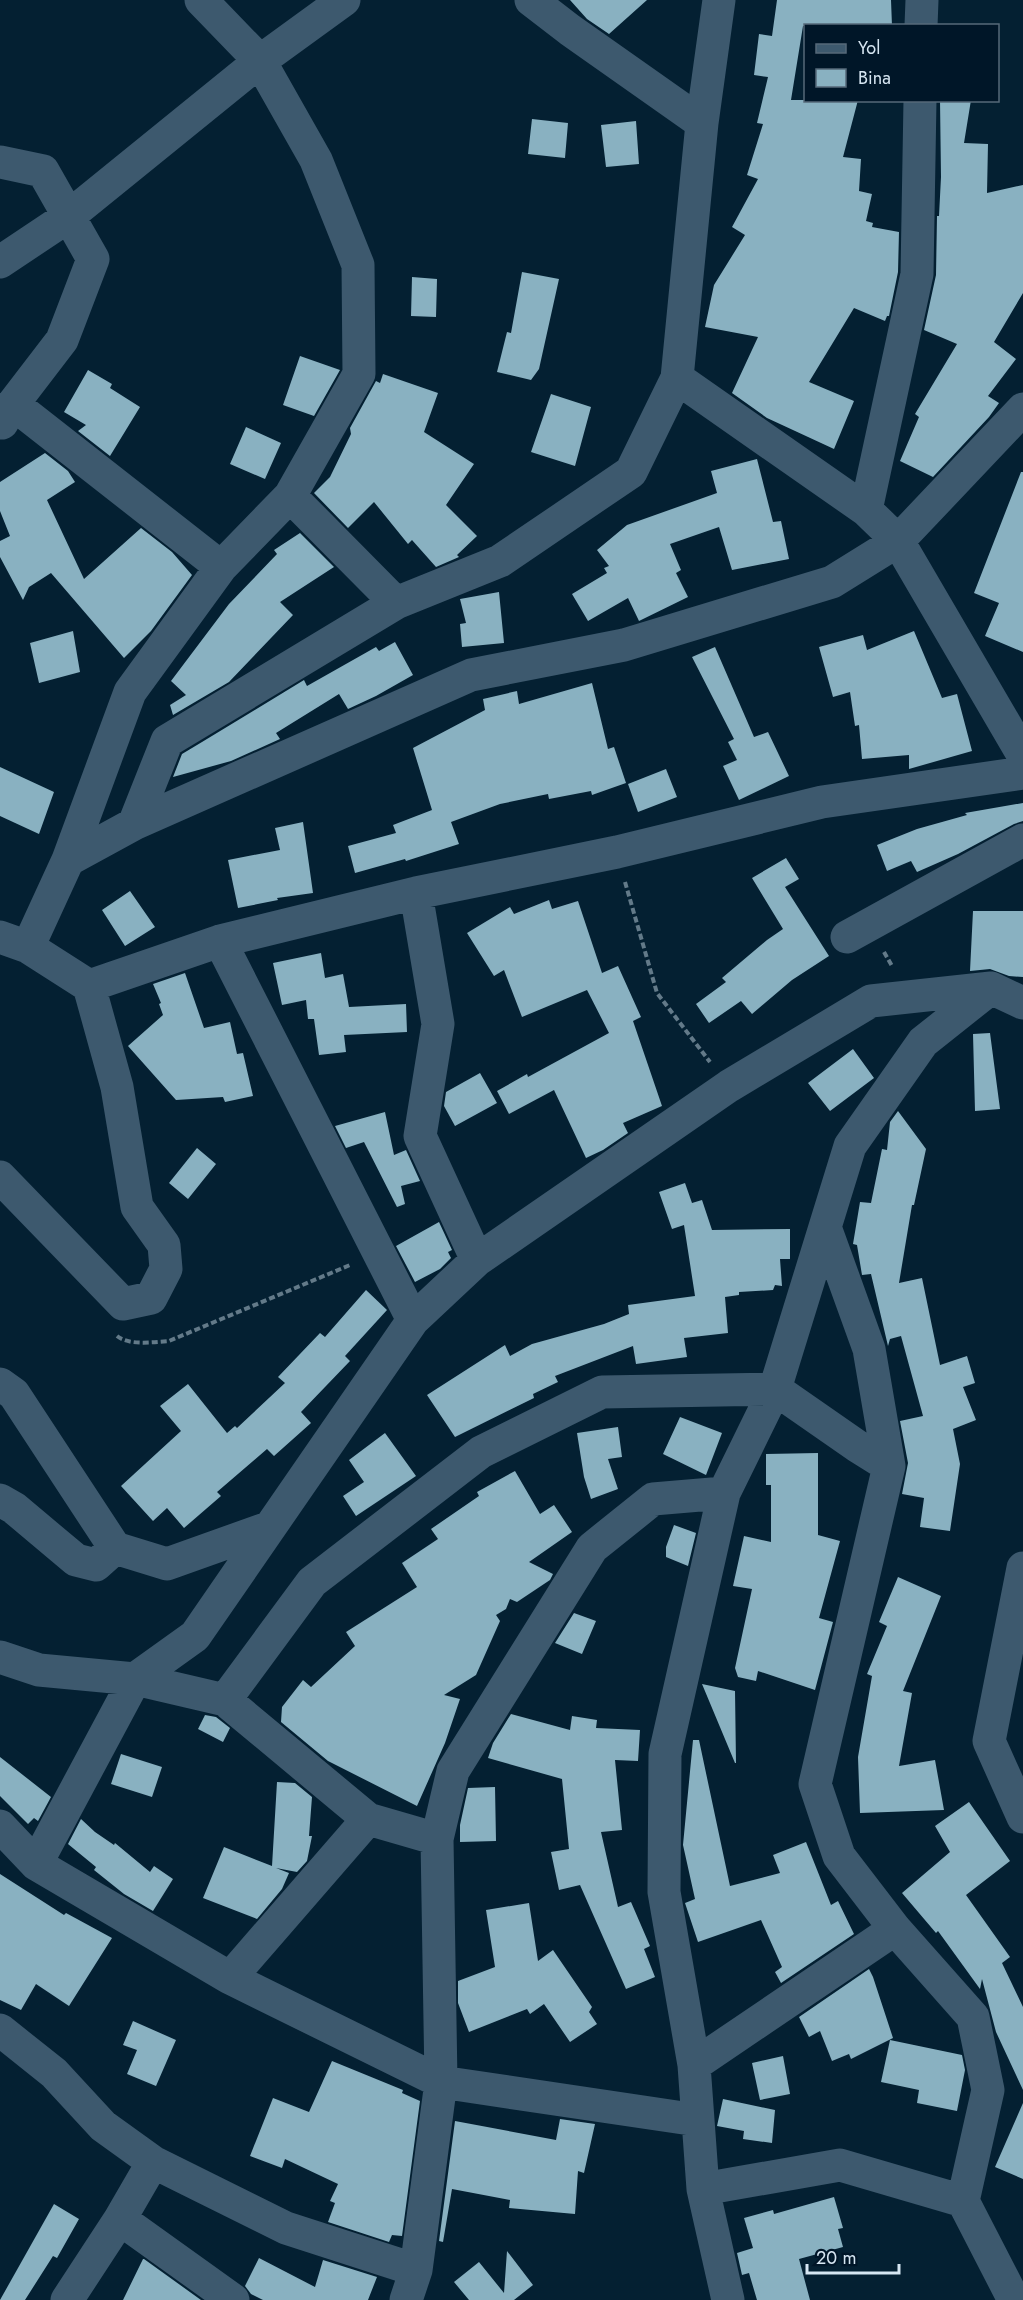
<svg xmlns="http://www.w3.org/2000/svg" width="1023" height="2300" font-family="Jost,sans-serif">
  <rect width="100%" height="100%" fill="#042032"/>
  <path fill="#89b1c1" d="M570,0H647L609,34L587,19Z
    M777,0H891L892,26H803L791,100H858L843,157L861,159L859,191L872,194L866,221L873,223L872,227L899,232L898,272L889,316H887L885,321L854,308L809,382L854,401L834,449L767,418L732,393L758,337L705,327L714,285L745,235L732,227L758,179L747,175L763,124L757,123L768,77L754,75L759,34L772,36Z
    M940,100H971L964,143L988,144L987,193L1023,185V293L994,342L1016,359L988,396L999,403L989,417L933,477L900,461L919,417L915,414L957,344L924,330L936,275L937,216H939L941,177Z
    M532,119L568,123L565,158L528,154Z
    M636,121L639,164L606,167L601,125Z
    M522,272L559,279L539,369L531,380L497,372L507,332L511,333Z
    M412,277L437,279L436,317L411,316Z
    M300,356L340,370L314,416L283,405Z
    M88,370L112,384L110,388L140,407L110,456L78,431L86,425L64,412Z
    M383,374L438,393L424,432L474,464L446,505L477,536L457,555L459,557L436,567L412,540L408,544L374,502L348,528L314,493L330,477L351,434L350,428L376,381L380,383Z
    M551,394L591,407L575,466L531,452Z
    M246,427L281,443L265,479L230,464Z
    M45,453L68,471L75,482L47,500L84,579L141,528L172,552L192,575L151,631L124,658L51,573L29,587L23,600L0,557V541L10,536L0,511V482Z
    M757,459L773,522L781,521L789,559L732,570L719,527L670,544L681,570L676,573L688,597L639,621L628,598L588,621L572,594L607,573L604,568L609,566L597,550L627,525L717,493L711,471Z
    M1021,472H1023V652L985,636L999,603L974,593Z
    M300,533L334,567L280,602L293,615L229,682L173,715L170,705L186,695L171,681L229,604L277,554L274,550Z
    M499,592L504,643L462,647L460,624L466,623L460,599Z
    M73,631L80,672L39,683L30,643Z
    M914,631L942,698L957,694L972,751L909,769V755L862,759L859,725L855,726L850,692L833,697L819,647L863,635L867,650Z
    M395,642L413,675L376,696L348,709L339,694L276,733L280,739L231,761L173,777L182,754L202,742L304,680L307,686L376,647L379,651Z
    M715,647L754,737L768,732L789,776L739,800L723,766L737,760L728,742L734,739L692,657Z
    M592,683L608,749L614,747L626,783L592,795L591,791L549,799L548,794L500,804L451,822L459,844L406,861L405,859L355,873L348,846L396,833L393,825L432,810L413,748L485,710L483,699L517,691L519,704Z
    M0,767L54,792L39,834L0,816Z
    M666,769L677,797L638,812L628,784Z
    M1023,803V821L1014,824L958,854L917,872L911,861L887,871L877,845L917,829L967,815L965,813Z
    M303,822L313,893L277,898L278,900L238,908L228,860L280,850L275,828Z
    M786,858L799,879L785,887L829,956L792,980L752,1014L741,1001L709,1023L696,1004L726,982L722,978L767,940L783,929L752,878Z
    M130,891L155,927L125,946L102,910Z
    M549,900L552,909L578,901L602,973L618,966L641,1017L633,1021L662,1106L623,1123L628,1133L603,1150L586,1158L554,1090L509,1114L497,1091L527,1074L528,1077L609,1033L587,990L522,1017L504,970L494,976L467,933L510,907L514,914Z
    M973,911H1023V977L1009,976L990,969L970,971Z
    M321,953L325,978L343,974L349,1007L406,1004L407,1032L344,1035L346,1052L319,1055L314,1019H308L306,1000L282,1005L273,963Z
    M185,973L204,1028L230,1022L237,1054L243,1053L253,1096L225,1102L223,1097L176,1100L128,1046L163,1015L159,1004L161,1003L153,984Z
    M990,1033L1000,1109L975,1111L973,1034Z
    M853,1049L874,1078L830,1111L808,1083Z
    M480,1073L497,1103L455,1126L444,1106L446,1092Z
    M898,1111L926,1149L914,1205H912L899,1283L922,1278L940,1365L967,1356L975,1383L963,1387L976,1420L953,1429L960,1464L950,1531L920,1527L924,1498L902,1494L908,1463L900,1421L923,1416L901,1336L890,1339L888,1346L871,1274L862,1275L857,1245L853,1244L860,1202L871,1203L882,1149L887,1150L890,1122Z
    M385,1112L394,1155L406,1150L420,1181L401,1186L405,1204L397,1207L364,1142L346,1148L335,1126Z
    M197,1148L216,1164L188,1199L169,1183Z
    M685,1183L692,1203L702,1200L712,1230L790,1229V1259H780L782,1286L775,1285L773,1290L739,1292V1295L725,1297L728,1333L684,1338L687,1357L636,1364L633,1346L555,1376L558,1382L533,1394L534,1398L455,1437L427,1395L505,1345L510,1356L532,1344L604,1324L629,1314L628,1305L695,1296L684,1225L672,1229L659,1192Z
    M439,1222L452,1250L448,1252L451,1258L440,1269L415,1282L396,1246Z
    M366,1290L387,1310L345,1356L350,1361L301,1412L311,1423L274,1456L267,1449L217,1492L221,1496L184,1528L167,1508L153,1521L121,1486L181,1431L160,1406L188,1384L227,1433L235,1426L237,1428L285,1383L278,1377L320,1333L325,1337Z
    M680,1417L722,1433L706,1475L663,1454Z
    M618,1427L622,1457L608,1459L618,1489L591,1499L584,1477L577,1433Z
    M385,1433L416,1476L356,1516L343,1496L364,1482L349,1460Z
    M818,1453V1535L840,1541L819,1618L833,1622L815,1690L758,1671L756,1681L738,1677L735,1668L752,1589L733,1586L744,1536L771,1542V1485H766V1454Z
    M515,1471L540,1514L554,1505L572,1532L529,1562L553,1574L550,1580L517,1602L510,1599L506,1609L496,1615L500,1621L476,1675L444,1695L460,1699L445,1743L417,1806L328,1761L281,1722L282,1707L303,1680L311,1687L355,1646L346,1632L417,1587L402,1563L438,1539L431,1529L479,1496L477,1492Z
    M674,1525L696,1533L688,1566L666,1557V1547Z
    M898,1577L941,1596L903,1691L912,1693L899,1766L935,1760L944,1810L860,1813L858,1757L872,1676L867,1674L887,1626L879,1622Z
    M574,1613L596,1621L582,1654L555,1643Z
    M702,1684L735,1691L736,1763H735Z
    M511,1714L570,1730L572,1716L597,1720L596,1728L640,1730L638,1761L615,1760L622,1830L601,1832L618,1907L631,1902L650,1946L644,1949L655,1977L626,1989L580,1885L559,1890L551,1852L569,1849L562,1779L488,1758L493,1743Z
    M205,1715L216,1717L230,1728L223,1742L198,1729Z
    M693,1740H699L730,1886L780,1873L773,1855L806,1842L831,1905L838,1901L854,1934L781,1983L775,1972L782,1967L761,1920L698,1942L685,1903L695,1899L683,1845Z
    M121,1754L162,1767L152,1797L111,1784Z
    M0,1757L51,1797L38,1821L34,1818L28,1824L0,1796Z
    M277,1782L295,1783L312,1797L309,1836H312L307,1861L297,1872L276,1868L289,1873L282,1889L257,1919L203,1898L224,1847L272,1866Z
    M495,1787L496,1841L460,1842V1825L468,1788Z
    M969,1802L1010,1861L966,1895L1010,1957L1002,1963L1023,2007V2090L996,2032L982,1979L980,1989L938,1931L936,1933L902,1893L950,1852L935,1826Z
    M81,1819L95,1832L114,1845L115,1843L150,1872L154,1866L173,1879L153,1911L124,1894L94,1870L96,1867L68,1844Z
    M0,1874L64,1915L66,1913L112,1938L69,2006L36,1984L21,2010L0,2000Z
    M529,1903L538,1961L553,1950L592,2007L589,2012L597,2024L570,2042L544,2004L530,2014L527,2009L469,2032L458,2003V1981L495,1967L486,1910Z
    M869,1969L873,1977L893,2038L851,2059L849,2054L832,2061L820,2031L809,2037L799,2017Z
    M133,2021L176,2040L156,2086L127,2074L137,2050L123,2045Z
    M890,2040L962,2055L965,2070L957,2111L917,2103L919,2090L881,2082Z
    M783,2056L790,2094L760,2100L752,2063Z
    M332,2061L403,2090L402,2093L420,2101L402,2236L392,2235L389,2242L328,2222L335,2203L330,2201L338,2184L285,2159L282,2168L250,2156L273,2098L309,2112Z
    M723,2099L775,2110L772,2143L743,2139L744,2131L717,2126Z
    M1023,2103V2179L995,2167Z
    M560,2119L595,2124L584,2173L578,2171L575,2214L509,2208L510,2200L452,2189L443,2242L439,2241L455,2121L556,2140Z
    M834,2197L843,2228L838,2229L843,2247L799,2259L810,2300H757L749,2273L742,2275L737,2253L753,2248L744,2218L773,2210L774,2214Z
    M54,2204L79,2219L57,2258L53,2256L25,2300H0Z
    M507,2251L533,2285L514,2300H469L454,2282L479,2262L504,2293Z
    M259,2258L315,2287L323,2260L377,2277L368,2300H263L251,2294L245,2286Z
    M143,2259H144L201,2300H123Z"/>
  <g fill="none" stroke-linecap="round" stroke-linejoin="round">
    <path stroke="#637a89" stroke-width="4" stroke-dasharray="6 3" stroke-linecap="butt" d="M625,882L657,993L710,1062
      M884,952L892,966
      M117,1336C129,1346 154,1342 169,1341L350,1265"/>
    <path stroke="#3d596e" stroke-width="33" d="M531,0L570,30L702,123
      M921,26L922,0
      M0,162L43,171L93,259L62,340L13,404L0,414
      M0,262L69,216L260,61L344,0
      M677,378L866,510L898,541L1023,755
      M2,423L13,404L221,567
      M290,496L396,603
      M866,510L917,274L920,100
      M134,824L167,741L396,603L500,561L631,472L677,378L702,123L719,0
      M68,860L130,692L221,567L290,496L359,374L358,265L316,160L260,61L201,0
      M416,893L438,1024L420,1136L477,1260
      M0,937L28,947L89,986L220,941L416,893L617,852L822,802L1023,773
      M847,937L1023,840
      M220,941L413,1320
      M28,947L68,860L134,824L471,675L624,645L832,582L898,541L1023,409
      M0,1177L123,1304L151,1298L166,1269L164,1245L137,1207L117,1087L89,986
      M825,1227L869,1349L889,1466
      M0,1384L14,1394L115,1548L167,1564L268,1528
      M0,1500L14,1508L76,1560L96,1565L115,1548
      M1023,1568L989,1741L1023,1817
      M0,1657L39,1670L135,1679L195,1636L413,1320L477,1260L729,1086L871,1001L991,988L1023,1003
      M225,1700L368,1819L437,1839
      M0,1826L36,1864L230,1978L441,2082L697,2120
      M36,1864L135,1679L225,1700L312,1582L481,1452L602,1392L775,1389L857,1446L889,1466L815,1784L839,1856L895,1929L973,2017L988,2090L963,2201L1014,2300
      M230,1978L368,1819
      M0,2030L54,2073L103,2126L153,2162L286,2228L416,2270
      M694,2065L895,1929
      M703,2189L840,2165L963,2201
      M120,2219L233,2300
      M67,2300L120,2219L153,2162
      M406,2300L416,2270L441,2082L437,1839L453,1771L592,1548L653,1499L724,1493
      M728,2300L703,2189L694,2065L664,1892L665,1754L724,1493L775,1389L850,1146L923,1042L991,988"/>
  </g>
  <rect x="804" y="24" width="195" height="78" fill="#001628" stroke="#566979" stroke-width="1.5"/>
  <rect x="816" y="44" width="30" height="9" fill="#3d596e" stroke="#566979" stroke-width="1.5"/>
  <text x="858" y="54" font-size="18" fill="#d6e6f2">Yol</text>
  <rect x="816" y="69" width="30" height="18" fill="#89b1c1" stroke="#566979" stroke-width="1.5"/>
  <text x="858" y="84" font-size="18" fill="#d6e6f2">Bina</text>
  <path d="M807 2264v9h92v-9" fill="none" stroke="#d6e6f2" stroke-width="3"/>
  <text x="816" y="2264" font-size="18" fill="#d6e6f2" stroke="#001628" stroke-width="4.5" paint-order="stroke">20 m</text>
</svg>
